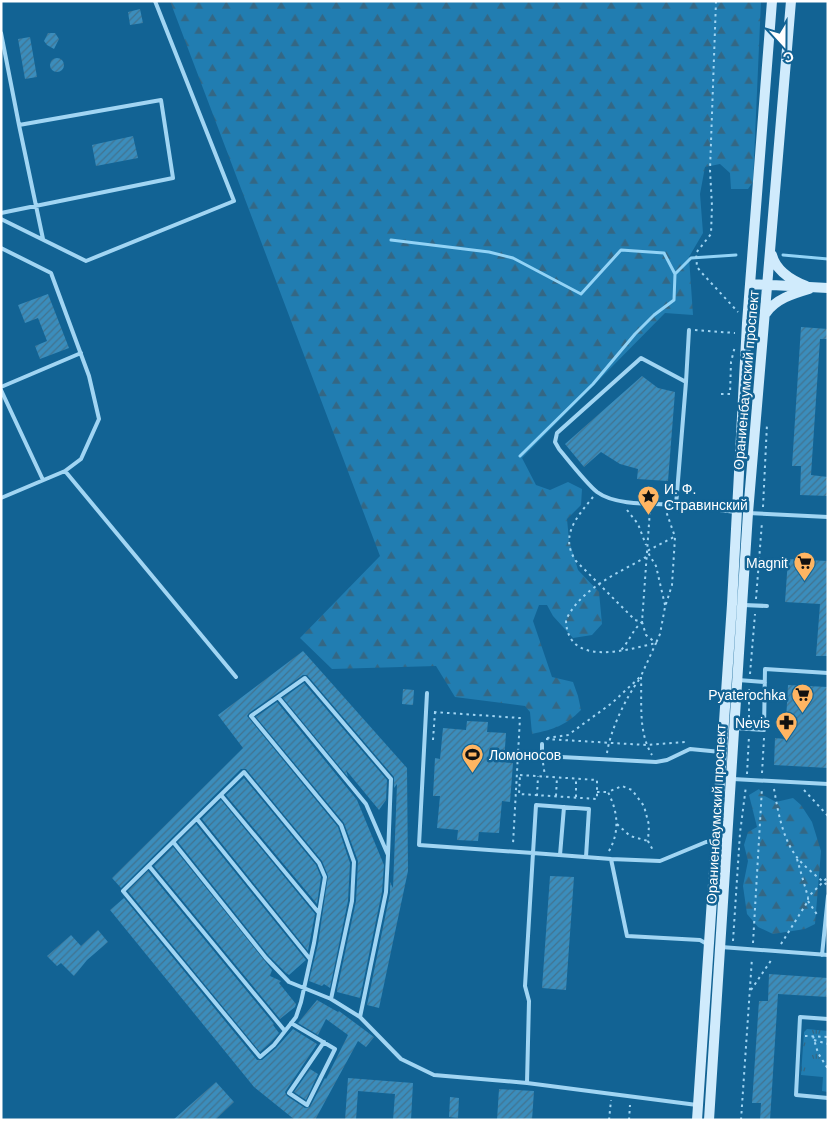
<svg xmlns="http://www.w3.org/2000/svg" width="829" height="1121" font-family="Arial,sans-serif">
  <defs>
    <pattern id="forest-firs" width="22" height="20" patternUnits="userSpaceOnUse" patternTransform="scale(1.25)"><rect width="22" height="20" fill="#217db1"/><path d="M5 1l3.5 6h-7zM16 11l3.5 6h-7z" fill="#346784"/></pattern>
    <pattern id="park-tufts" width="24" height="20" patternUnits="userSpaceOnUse" patternTransform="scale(1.25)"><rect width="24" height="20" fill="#217db1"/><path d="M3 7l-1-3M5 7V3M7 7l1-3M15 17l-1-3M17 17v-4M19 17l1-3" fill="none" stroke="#346784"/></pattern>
    <pattern id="building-hatch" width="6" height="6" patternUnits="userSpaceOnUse" patternTransform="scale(1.25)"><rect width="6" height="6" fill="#3b8dbc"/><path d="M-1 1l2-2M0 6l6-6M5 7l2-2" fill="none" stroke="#42738f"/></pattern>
  </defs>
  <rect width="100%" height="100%" fill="#126394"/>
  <path fill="url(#forest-firs)" d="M170,1H761L753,182L748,189H731L730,173L720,164L705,167L700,194L703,233L689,257L693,315L665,313L522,458L536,485L550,490L568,482L582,489L581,505L567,519L569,540L578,570L599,592L602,624L592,635L573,638L553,616L547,605H539L533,621L552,677L573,682L578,696L581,710C565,726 554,729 532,734L530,712L525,706L455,697L436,666L332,669L300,638L380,556Z
    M759,789L763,795L776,802L793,798L801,805L812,822L821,851L815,924L805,929L773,934L758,927L747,914L743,886L748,861L744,845L748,832L757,827L749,795Z"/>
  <path fill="url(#park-tufts)" d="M807,1029L828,1031V1092L822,1091L823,1077L801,1075L804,1032Z"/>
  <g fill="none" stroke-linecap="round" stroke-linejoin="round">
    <path stroke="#92d3f6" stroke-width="3" d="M391,240L489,252L513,258L581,294L621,250L664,253L675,274L674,300L654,315L635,334L593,384L520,456
      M783,255L828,259
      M675,274L691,258L736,255"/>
  </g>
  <path fill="url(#building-hatch)" d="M140,9L143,23L130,25L128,12Z
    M48,33H55L59,39L54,49L47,45L44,41Z
    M30,37L37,77L25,79L18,39Z
    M50 65a7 7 0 1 1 14 0a7 7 0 1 1-14 0Z
    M133,136L138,158L96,166L92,145Z
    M48,294L69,348L40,359L35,346L47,341L38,318L25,323L18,305Z
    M801,327L828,329V339H820L811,475L828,477V496L800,495L801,466H792Z
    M642,376L658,388L675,392L668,481L637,479L638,469L620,464L601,452L584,467L565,444Z
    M788,559L828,561V656H816L820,604L785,602Z
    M303,651L407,768L408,871L379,1008L367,1005L390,893V882L393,888L397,784L394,788V777L307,675H303L249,713L247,716L338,827L350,863L348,901L330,988L324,984L322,986L309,981L318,944L328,876L322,861L246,769H241L121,888L112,878L243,748L218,715Z
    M304,683L387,780L386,800L379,810L346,770L348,777L283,698Z
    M788,685L828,687V768L774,765L775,738L785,739Z
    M403,689L414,690L413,705L402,704Z
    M277,702L357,800L384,865L382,892L360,998L337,992V990L356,901L358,861L344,823L256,717Z
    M467,721L488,722L487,732L506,733L504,762L513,763L510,802L502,801L499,833L479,832L478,841L457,840L458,830L437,828L440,796H433L435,758L440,759L443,728L466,730Z
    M244,778L316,865L321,877L317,904L226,795Z
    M221,800L315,914L308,951L202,819Z
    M196,824L306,960L289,975L286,973L269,956L178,842Z
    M173,847L272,970L270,976L281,981L279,983L296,1004L295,1007L280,1019L154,866Z
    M148,871L274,1024L273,1025L279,1033L271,1042L260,1052L128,891Z
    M550,876L574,877L566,990L542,988Z
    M124,898L257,1060H262L276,1048L293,1029L317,1044L285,1092L287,1096L305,1108L310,1107L325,1078L326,1079L348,1035L326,1019L318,1035L298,1023L317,1000L338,1012L339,1011L374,1037L366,1047L358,1041L315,1120H295L254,1087L110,910Z
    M98,930L108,942L87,960L74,976L61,963L57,966L47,956L71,935L81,946Z
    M769,974L828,978V997L778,994L770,1120H760L761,1103H752L759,1001H768Z
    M310,1069L318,1074L306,1100L294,1092Z
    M348,1078L413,1083L411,1120H393L395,1094L358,1091L356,1120H345Z
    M216,1082L234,1102L215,1120H173Z
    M499,1089L534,1091L532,1120H497Z
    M450,1097L459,1098L458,1118L449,1117Z"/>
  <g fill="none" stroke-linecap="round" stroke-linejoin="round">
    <path stroke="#a1d5f3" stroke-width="2" stroke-dasharray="2.5 4" stroke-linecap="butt" d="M716,1L710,170L712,206L711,234L696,253L697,267L701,272L738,312
      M695,330L735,333
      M721,394H730L731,362L735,346
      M593,497C577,517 559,536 576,561L635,620L642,622C633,629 629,642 621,650
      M763,507L767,424
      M627,510L638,524L646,545
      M646,557C617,574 581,588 566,620C567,668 627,650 656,643L660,634L665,607L672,585L675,537L666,511
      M756,599L762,522
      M665,605L656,566L647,551L674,537
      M750,674L755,614
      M641,677C642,704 638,732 652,755
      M749,689V721
      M434,712L520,718L513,844
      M547,738L568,735L612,703L641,676L656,643L646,635L642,622L650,510
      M546,739L646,745L686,742
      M433,740L435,712
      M607,753C610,731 626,697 639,680
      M543,763L545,776
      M762,773L764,738
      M747,774L749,736
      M520,775L597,780V799L519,794Z
      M774,789C778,811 782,837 796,856C804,867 817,876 828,886
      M804,790L828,816
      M597,792H608
      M537,796L538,776
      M556,796L557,777
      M576,797V778
      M617,824L630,836L648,841
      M609,851C620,831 618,812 608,792L622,786L632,790L644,806L649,825L648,841L654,852
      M797,859L808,897
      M808,901L818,916
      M733,941L740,833L746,786
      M753,943L762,788
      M781,944L808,901V897L828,877
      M751,990L772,959
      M805,1036L828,1037
      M813,1036L818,1053L828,1069
      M814,1040L828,1044
      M609,1120L611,1100
      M629,1120L630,1105
      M741,1120L752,958"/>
    <path stroke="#a1d5f3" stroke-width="4" d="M1,33L19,125
      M1,213L173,178L161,100L19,125L43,239
      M1,219L86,261L234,201L155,1
      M1,248L51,273L89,376L99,419L81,459L65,471L1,498
      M686,382L641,358L557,433L555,442L559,449C569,461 586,483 597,492C617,507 659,503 684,505C701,506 719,511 737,512
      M1,387L81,353
      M1,390L43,480
      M65,471L236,677
      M676,505L686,382L689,330
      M748,513L828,517
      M743,605L767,606
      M738,680L765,682
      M427,693L419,845L533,853L536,805L589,809L586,857
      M278,697L366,804L388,855L386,892L360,1017
      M734,728L764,730L765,669L828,673
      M542,744V756L656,762L667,760L690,749L721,752
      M244,772L319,863L325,877L314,943L301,1002L296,1017L274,1045L260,1057L123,891Z
      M733,779L828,784
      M221,795L319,913
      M197,819L310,959
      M174,843L266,958L289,982L331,999L360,1017L401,1059L434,1075L527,1083L697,1105
      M560,855L564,807
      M611,859L660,861L706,842L716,841
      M149,866L285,1031
      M721,947L828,955
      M822,955L828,896
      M331,999L352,901L354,862L341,825L251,716L305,678L391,779L388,855
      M828,1019L800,1017L796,1095L828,1098
      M291,1023L335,1049L307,1105L289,1093L324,1042
      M527,1083L529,1001L525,986L533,853L611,859L627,936L700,940L707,944"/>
    <path stroke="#d0ebfc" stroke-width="10" d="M772,255C776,271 791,280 806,286
      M750,284L828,288
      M766,313C776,299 792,294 809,289
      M697,1120L732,604L747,323L772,1
      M709,1120L748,513L791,1"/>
  </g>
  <defs>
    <symbol id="sight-pin" viewBox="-11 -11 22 30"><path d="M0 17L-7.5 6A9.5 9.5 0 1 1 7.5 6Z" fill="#ffb562" stroke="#126394"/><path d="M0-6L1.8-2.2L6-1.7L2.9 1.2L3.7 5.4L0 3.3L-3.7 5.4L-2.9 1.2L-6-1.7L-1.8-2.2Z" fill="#111"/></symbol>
    <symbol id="supermarket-pin" viewBox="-11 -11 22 30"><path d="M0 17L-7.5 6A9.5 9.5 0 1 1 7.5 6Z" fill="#ffb562" stroke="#126394"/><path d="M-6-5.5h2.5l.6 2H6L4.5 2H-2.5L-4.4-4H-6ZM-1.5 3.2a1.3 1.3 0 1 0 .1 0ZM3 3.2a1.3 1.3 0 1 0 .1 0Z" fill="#111"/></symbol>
    <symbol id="pharmacy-pin" viewBox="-11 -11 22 30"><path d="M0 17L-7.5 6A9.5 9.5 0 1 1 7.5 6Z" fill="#ffb562" stroke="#126394"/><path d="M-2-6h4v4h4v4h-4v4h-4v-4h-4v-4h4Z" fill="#111"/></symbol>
    <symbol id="stadium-pin" viewBox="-11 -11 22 30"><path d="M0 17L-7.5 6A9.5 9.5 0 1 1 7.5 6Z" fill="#ffb562" stroke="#126394"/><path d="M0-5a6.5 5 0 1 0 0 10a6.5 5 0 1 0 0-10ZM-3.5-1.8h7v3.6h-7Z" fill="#111"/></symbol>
  </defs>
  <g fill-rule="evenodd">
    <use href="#sight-pin" x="636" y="484" width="25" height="34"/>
    <use href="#supermarket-pin" x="792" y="550" width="25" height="34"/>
    <use href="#supermarket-pin" x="790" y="682" width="25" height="34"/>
    <use href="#pharmacy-pin" x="774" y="710" width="25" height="34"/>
    <use href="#stadium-pin" x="460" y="742" width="25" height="34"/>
  </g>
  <g text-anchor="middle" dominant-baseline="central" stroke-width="5" stroke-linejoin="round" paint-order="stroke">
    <g font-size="14" fill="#fff" stroke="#126394">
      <text transform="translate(746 380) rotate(-85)">Ораниенбаумский проспект</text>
      <text transform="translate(716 814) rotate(-87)">Ораниенбаумский проспект</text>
    </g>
    <g font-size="14" fill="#fff" stroke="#126394" text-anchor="end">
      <text x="664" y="489" text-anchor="start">И. Ф.<tspan x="664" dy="16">Стравинский</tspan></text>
      <text x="788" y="563">Magnit</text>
      <text x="786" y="695">Pyaterochka</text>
      <text x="770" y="723">Nevis</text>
      <text x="489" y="755" text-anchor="start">Ломоносов</text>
    </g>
  </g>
  <rect width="829" height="1121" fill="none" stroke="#ffffff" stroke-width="5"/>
  <g transform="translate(784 45) rotate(159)" stroke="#126394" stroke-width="4" paint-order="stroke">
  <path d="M0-4L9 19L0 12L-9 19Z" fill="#ffffff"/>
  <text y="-8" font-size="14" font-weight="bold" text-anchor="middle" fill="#ffffff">С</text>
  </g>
</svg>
